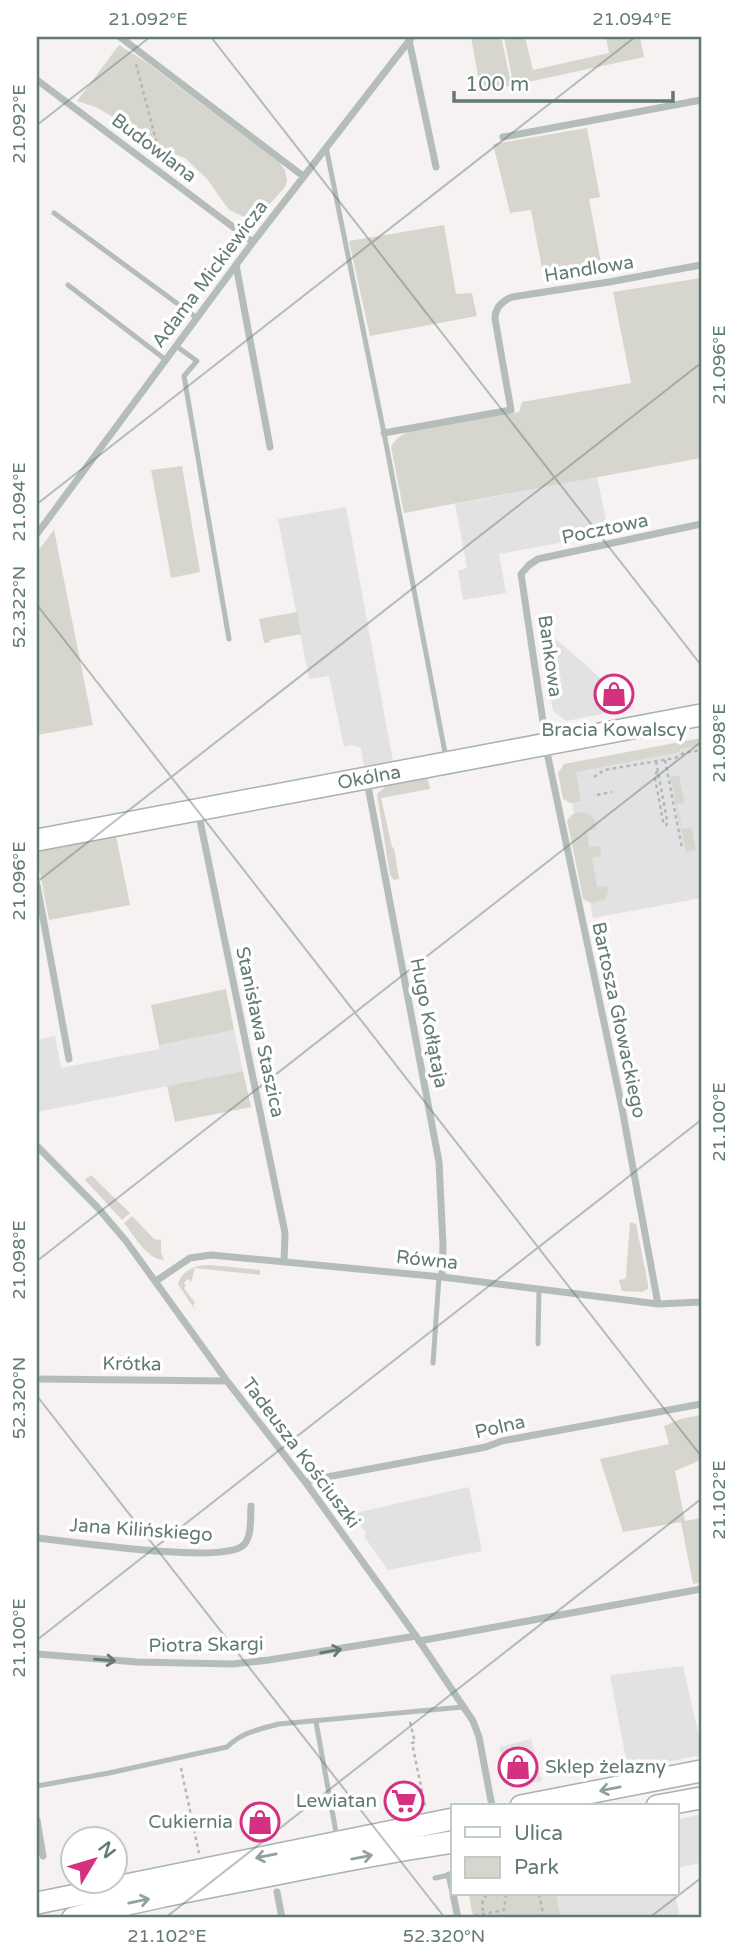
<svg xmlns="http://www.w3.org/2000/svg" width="738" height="1955" font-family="'Varela Round',sans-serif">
  <rect width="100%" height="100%" fill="#f5f2f1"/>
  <path fill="#e2e2e2" d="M597,477L609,534L499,554L506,593L463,600L458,571L467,568L455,504Z
    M346,507L393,761L364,766L361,748L351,745L344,747L329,676L309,679L278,519Z
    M537,623L546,630L634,708L566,721L553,711Z
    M701,740V898L593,918L565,765Z
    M234,1030L243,1071L37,1112V1040L55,1036L61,1068L159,1049V1045Z
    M469,1487L482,1551L388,1570L364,1536L366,1533L351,1514Z
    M683,1666L701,1745V1755L628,1770L610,1675Z
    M531,1739L542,1781L518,1786L508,1785L499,1747Z
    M701,1814V1863L677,1868V1820Z
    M556,1894H675L680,1918H561Z"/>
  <path fill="#d7d6ce" d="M471,37L475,38L501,37L510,78L512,77L504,37H525L533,70L609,53L606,37H640L644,57L481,92Z
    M119,45L146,62L279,162L285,170L287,180L285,187L259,216L249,219L229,210L207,179L185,158L169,152L153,156L137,144L121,122L96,107L77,101Z
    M587,128L600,197L589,199L602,268L544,279L531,210L510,213L493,144Z
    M444,225L456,294L472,293L477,316L370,336L349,241Z
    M701,278V458L404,513L391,447C395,439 400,436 408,432L519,412L522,402L631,383L613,292Z
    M182,466L200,572L171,578L151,470Z
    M54,530L93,725L37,735V552Z
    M297,612L301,634L270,640V642L264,643L259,619Z
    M701,738V745L680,749V752L576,772L581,801L570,803L563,799L558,773L564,764Z
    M679,775L684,800L683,803L677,804L682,829L692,828L696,850L686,852L670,777Z
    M427,776L430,789L381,798L392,847L394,848L399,879L394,880L390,875L377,794L388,784Z
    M584,812C592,815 598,821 596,829L587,831L589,847L600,846L601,856L592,858L597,887L607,886L609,891L604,900L591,903L583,899L567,820L573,814Z
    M116,836L130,905L49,920L37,858L38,850Z
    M226,989L234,1030L159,1045L151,1005Z
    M243,1071L251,1107L175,1122L167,1086Z
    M91,1175L130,1213L122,1220L85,1180Z
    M132,1216L154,1239L161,1240V1253L164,1260C146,1259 135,1236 124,1223Z
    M630,1222L636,1224L648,1284V1289L642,1292L622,1291L619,1280L625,1279L626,1276Z
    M211,1265L260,1270V1275L195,1268L191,1282L188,1279L184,1283L186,1286L184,1288L195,1303L193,1305L195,1310L178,1284C182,1270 197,1264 211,1265Z
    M701,1415V1460L675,1471L685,1521L701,1518V1582L693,1584L681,1522L623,1532L600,1459L669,1444L664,1426L680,1419Z
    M469,1894H556L561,1918H473Z"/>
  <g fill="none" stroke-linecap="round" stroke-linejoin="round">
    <defs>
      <g id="secondary">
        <path id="s1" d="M37,840L701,715"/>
        <path d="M521,1806L701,1771"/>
        <path d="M657,1806L701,1798"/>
        <path d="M37,1903L453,1819"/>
        <path d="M73,1918C130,1902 188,1891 246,1880C315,1866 383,1852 453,1842"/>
      </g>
    </defs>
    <use href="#secondary" stroke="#a8b2b0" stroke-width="24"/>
    <path stroke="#b2b8b7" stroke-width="2.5" stroke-dasharray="3.5 3.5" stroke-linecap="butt" d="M136,64L161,159
      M665,760L682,848
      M656,761L667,820L666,830
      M657,771L655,778L663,821L666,825
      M594,777L604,770L675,758L684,753L701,750
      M597,795L612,792
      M410,1722L415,1742L412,1743L425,1806
      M181,1768L199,1853
      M539,1894L544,1918
      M468,1917L504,1910L506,1894
      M484,1918C483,1909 479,1898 489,1894"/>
    <path stroke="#b5bdbb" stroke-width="5" d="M326,147L384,433L446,758
      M54,213L197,318
      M68,285L166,360
      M176,346L197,361L184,376L229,639
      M538,1344L539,1290
      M433,1363L439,1277
      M316,1722L337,1838
      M37,1786L109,1773L227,1747C242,1732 260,1729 279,1724L463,1707
      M435,1878L449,1875"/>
    <path stroke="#b5bdbb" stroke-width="7" d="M120,37L303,176
      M409,40L436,167
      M37,80L253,242
      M503,137L701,100
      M236,265L270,447
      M384,433L511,410L495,319C495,307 502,301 512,297L609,282L701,265
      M37,534L253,242L412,37
      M367,781L439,1162L443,1245L442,1277
      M198,811L285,1233L284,1262
      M37,885L69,1059
      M37,1146L98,1208L126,1241L227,1381L306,1483L416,1636L473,1721L479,1737L492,1806
      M156,1281L190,1258L211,1255L442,1277L658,1304L701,1302
      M658,1304L621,1103L545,743V735L521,574L529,565L538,559L701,524
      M37,1379L227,1381
      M306,1483L311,1480L486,1447L502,1441L701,1404
      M37,1538C75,1542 213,1563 241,1547C253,1540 250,1517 251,1506
      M419,1641L701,1589
      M37,1654L137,1662L232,1664L269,1660L416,1636
      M37,1820L43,1856
      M449,1875L453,1892
      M277,1892L282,1918
      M453,1894L458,1918"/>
    <use href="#secondary" stroke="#fff" stroke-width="21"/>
  </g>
  <defs><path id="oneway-shaft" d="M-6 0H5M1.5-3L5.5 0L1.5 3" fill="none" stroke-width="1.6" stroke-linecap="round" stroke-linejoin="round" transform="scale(1.75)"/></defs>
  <g stroke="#627a74">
    <use href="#oneway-shaft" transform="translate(331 1651) rotate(-10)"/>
    <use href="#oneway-shaft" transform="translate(105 1660) rotate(5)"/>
  </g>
  <g stroke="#91a29e">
    <use href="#oneway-shaft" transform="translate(610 1789) rotate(169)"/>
    <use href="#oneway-shaft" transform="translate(266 1856) rotate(169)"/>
    <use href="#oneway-shaft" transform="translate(362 1857) rotate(-11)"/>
    <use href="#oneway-shaft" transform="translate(139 1901) rotate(-12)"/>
  </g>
  <path fill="none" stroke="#627a74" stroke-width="2" stroke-opacity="0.45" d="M211,37L701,665M37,125L150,37M37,504L635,37M37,605L701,1456M37,882L701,363M37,1261L701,742M37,1396L445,1918M37,1640L701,1120M165,1918L701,1499M649,1918L701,1878"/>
  <defs>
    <symbol id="shop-ring" viewBox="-11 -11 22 22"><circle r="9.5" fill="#fff" stroke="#d43181" stroke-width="1.5"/><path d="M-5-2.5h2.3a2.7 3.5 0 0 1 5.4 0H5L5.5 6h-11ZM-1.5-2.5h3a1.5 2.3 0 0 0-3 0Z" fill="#d43181"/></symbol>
    <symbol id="supermarket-ring" viewBox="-11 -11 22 22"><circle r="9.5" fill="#fff" stroke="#d43181" stroke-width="1.5"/><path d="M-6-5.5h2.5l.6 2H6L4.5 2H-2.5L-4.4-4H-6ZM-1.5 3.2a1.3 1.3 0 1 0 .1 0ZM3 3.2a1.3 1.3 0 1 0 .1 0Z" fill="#d43181"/></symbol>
  </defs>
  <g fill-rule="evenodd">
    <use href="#shop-ring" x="592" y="672" width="44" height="44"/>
    <use href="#shop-ring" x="496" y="1745" width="44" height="44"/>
    <use href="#supermarket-ring" x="382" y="1779" width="44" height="44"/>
    <use href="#shop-ring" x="238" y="1800" width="44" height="44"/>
  </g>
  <g text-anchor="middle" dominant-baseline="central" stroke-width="7" stroke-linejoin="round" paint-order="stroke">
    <g font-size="19" fill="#627a74" stroke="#fff">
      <text transform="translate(154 148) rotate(37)">Budowlana</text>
      <text transform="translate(589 269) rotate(-9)">Handlowa</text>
      <text transform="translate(210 274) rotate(-53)">Adama Mickiewicza</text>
      <text transform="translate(605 529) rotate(-12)">Pocztowa</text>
      <text transform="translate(550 656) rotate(82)">Bankowa</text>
      <text stroke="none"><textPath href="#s1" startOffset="338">Okólna</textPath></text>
      <text transform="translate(619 1020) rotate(78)">Bartosza Głowackiego</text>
      <text transform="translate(429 1023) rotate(79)">Hugo Kołłątaja</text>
      <text transform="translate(260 1032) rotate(78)">Stanisława Staszica</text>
      <text transform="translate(427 1260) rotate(6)">Równa</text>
      <text transform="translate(132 1364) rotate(1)">Krótka</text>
      <text transform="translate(500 1427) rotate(-13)">Polna</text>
      <text transform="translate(301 1453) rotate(53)">Tadeusza Kościuszki</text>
      <text transform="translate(141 1530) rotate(4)">Jana Kilińskiego</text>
      <text transform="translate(206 1645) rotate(-1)">Piotra Skargi</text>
    </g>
    <g font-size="19" fill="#627a74" stroke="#fff" text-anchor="end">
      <text x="614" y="730" text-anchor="middle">Bracia Kowalscy</text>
      <text x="545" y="1767" text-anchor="start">Sklep żelazny</text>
      <text x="377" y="1801">Lewiatan</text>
      <text x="233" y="1822">Cukiernia</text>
    </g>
  </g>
  <rect width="738" height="1955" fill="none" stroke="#ffffff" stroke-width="77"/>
  <rect x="451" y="1804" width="228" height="91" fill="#ffffff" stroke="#c0cac7" stroke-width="2"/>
  <rect x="465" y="1827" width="35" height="10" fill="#ffffff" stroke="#c0cac7" stroke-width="2"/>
  <text x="514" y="1840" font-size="21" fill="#627a74">Ulica</text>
  <rect x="465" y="1857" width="35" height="21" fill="#d7d6ce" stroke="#c0cac7" stroke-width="2"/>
  <text x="514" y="1874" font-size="21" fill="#627a74">Park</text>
  <g transform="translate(94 1860) rotate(52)"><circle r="33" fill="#ffffff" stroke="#c0cac7" stroke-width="2"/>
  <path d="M0-5L12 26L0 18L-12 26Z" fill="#d43181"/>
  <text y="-10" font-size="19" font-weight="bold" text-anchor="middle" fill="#627a74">N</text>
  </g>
  <path d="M454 91v10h219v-10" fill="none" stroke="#627a74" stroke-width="3.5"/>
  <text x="465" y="91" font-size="21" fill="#627a74" stroke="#ffffff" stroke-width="5" paint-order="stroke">100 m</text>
  <rect x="38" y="38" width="662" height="1878" fill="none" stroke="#627a74" stroke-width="2.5"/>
  <g font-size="18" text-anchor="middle" fill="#627a74">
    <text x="148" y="25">21.092°E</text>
    <text x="632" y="25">21.094°E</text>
    <text transform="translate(19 124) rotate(-90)" y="6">21.092°E</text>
    <text transform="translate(719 365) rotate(-90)" y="6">21.096°E</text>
    <text transform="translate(19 502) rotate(-90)" y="6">21.094°E</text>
    <text transform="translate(19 607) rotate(-90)" y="6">52.322°N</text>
    <text transform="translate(719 743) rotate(-90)" y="6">21.098°E</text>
    <text transform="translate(19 881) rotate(-90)" y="6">21.096°E</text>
    <text transform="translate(719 1122) rotate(-90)" y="6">21.100°E</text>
    <text transform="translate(19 1260) rotate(-90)" y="6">21.098°E</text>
    <text transform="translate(19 1398) rotate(-90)" y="6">52.320°N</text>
    <text transform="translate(719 1500) rotate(-90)" y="6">21.102°E</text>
    <text transform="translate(19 1638) rotate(-90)" y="6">21.100°E</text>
    <text x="167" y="1942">21.102°E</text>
    <text x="444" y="1942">52.320°N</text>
  </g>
</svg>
